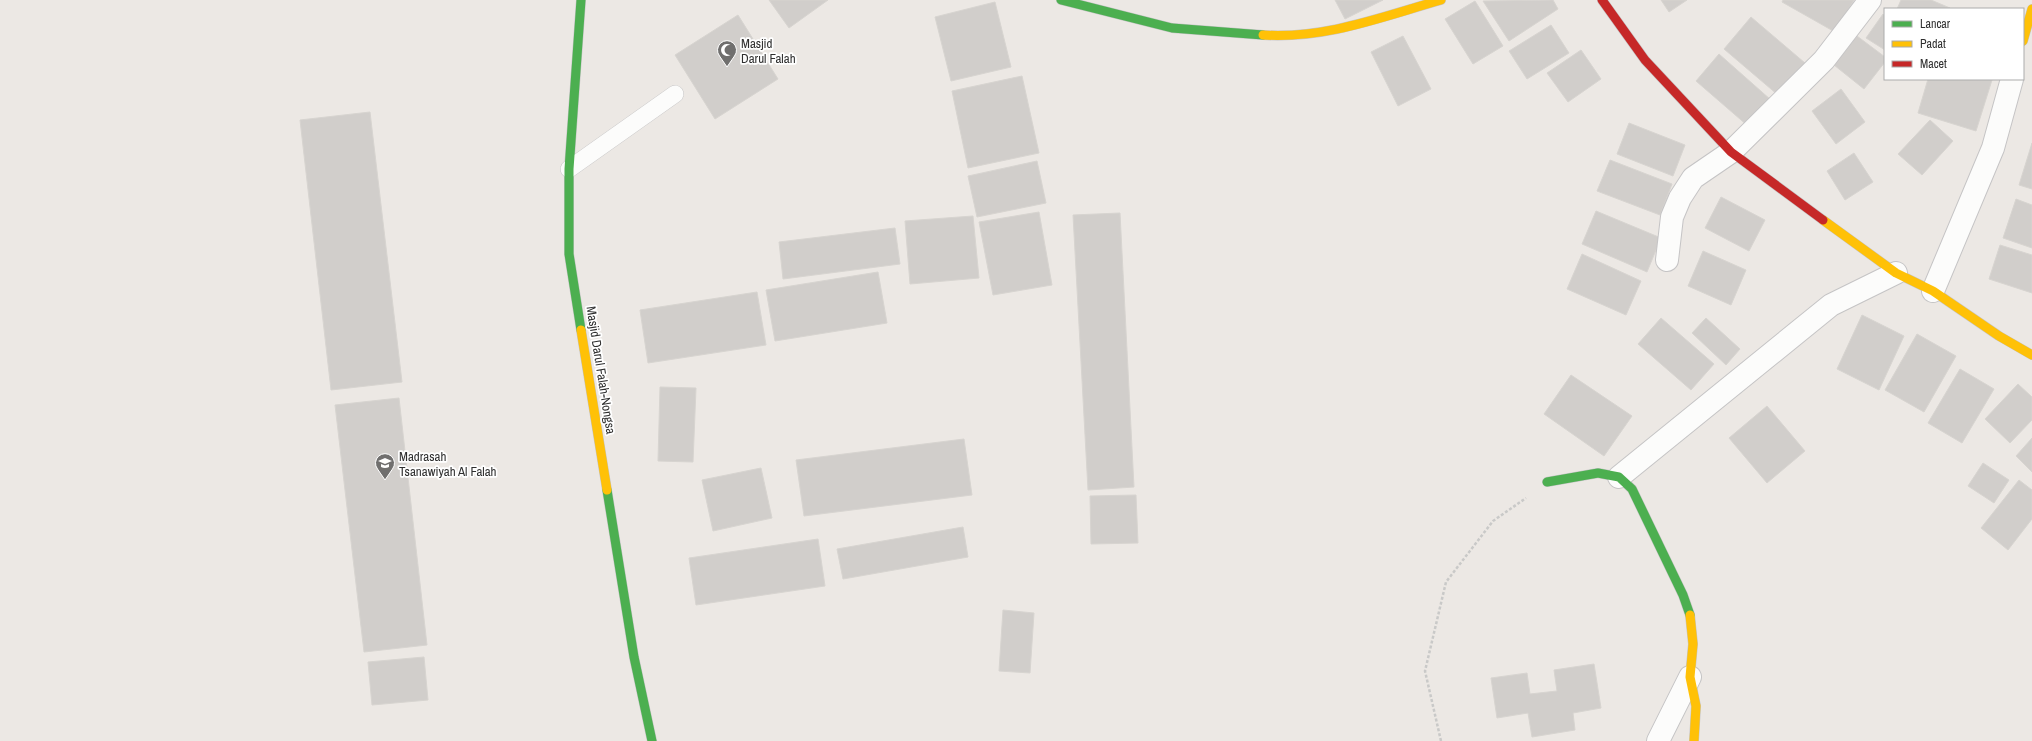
<svg xmlns="http://www.w3.org/2000/svg" width="2032" height="741" font-family="'Archivo Narrow',sans-serif">
  <rect width="100%" height="100%" fill="#ece8e4"/>
  <path fill="#d1cecb" stroke="#d7d4d0" d="M769,0H828L789,28Z
    M1335,0H1383L1345,19Z
    M1553,0L1558,9L1509,41L1483,1Z
    M1661,0H1687L1669,12Z
    M1783,0H1854L1835,32L1782,2Z
    M1901,0H1931L1950,8L1897,9Z
    M1475,1L1503,46L1473,64L1445,19Z
    M995,2L1011,67L951,81L935,17Z
    M1883,14L1885,16V50L1866,38Z
    M738,15L778,79L715,119L675,55Z
    M1751,17L1805,63L1778,95L1724,49Z
    M1551,25L1569,53L1527,79L1509,51Z
    M1403,36L1431,89L1398,106L1371,52Z
    M1857,36L1885,57V62L1864,89L1834,65Z
    M1581,50L1601,79L1568,102L1547,73Z
    M1719,54L1771,100L1748,126L1696,81Z
    M1022,76L1039,153L968,168L952,91Z
    M1928,79L1992,80L1976,131L1918,113Z
    M1841,89L1865,122L1836,144L1812,111Z
    M370,112L402,382L331,390L300,120Z
    M1930,120L1953,141L1922,175L1898,154Z
    M1629,123L1685,145L1673,176L1617,154Z
    M2032,143V189L2019,185Z
    M1854,153L1873,182L1845,200L1827,171Z
    M1610,160L1672,184L1660,215L1597,191Z
    M1037,161L1046,203L977,217L968,176Z
    M1721,197L1765,220L1749,251L1705,228Z
    M2016,199L2032,205V248L2003,238Z
    M1596,211L1661,238L1647,272L1582,244Z
    M1039,212L1052,285L993,295L979,222Z
    M1120,213L1134,487L1088,490L1073,215Z
    M973,216L979,278L910,284L905,221Z
    M895,228L900,264L783,279L779,242Z
    M2000,245L2032,255V293L1989,279Z
    M1703,251L1746,270L1731,305L1688,286Z
    M1582,254L1641,281L1626,315L1567,289Z
    M878,272L887,323L775,341L766,290Z
    M757,292L766,345L648,363L640,310Z
    M1862,315L1904,336L1879,390L1837,369Z
    M1661,318L1714,364L1691,390L1638,344Z
    M1706,318L1740,349L1726,365L1692,333Z
    M1917,334L1956,356L1924,412L1885,390Z
    M1960,369L1994,389L1962,443L1928,423Z
    M1571,375L1632,416L1604,456L1544,414Z
    M2018,384L2032,397V420L2010,443L1985,419Z
    M660,387L696,388L693,462L658,461Z
    M399,398L427,645L364,652L335,405Z
    M1767,406L1805,451L1767,483L1729,438Z
    M2032,438V472L2016,456Z
    M964,439L972,495L804,516L796,460Z
    M1983,463L2009,480L1994,503L1968,486Z
    M761,468L772,518L713,531L702,480Z
    M2019,480L2032,490V519L2008,550L1981,528Z
    M1136,495L1138,543L1091,544L1090,496Z
    M963,527L968,557L843,579L837,549Z
    M818,539L825,586L696,605L689,558Z
    M1003,610L1034,613L1030,673L999,671Z
    M424,657L428,700L372,705L368,662Z
    M1594,664L1601,708L1573,713L1575,730L1532,737L1528,713L1497,718L1491,678L1527,673L1530,694L1557,691L1554,670Z"/>
  <g fill="none" stroke-linecap="round" stroke-linejoin="round">
    <defs>
      <path id="lane" d="M569,169L675,94"/>
      <path id="street" d="M1667,260L1672,217L1680,198L1693,178L1731,152L1824,60L1870,0
        M1933,291L1993,148L2012,79
        M1619,477L1831,305L1896,273
        M1658,741L1690,677"/>
      <path id="fast" d="M581,0L569,169V254L581,330
        M1061,0L1172,28L1263,35
        M1547,482L1598,473L1619,477L1632,489L1683,595L1690,615
        M607,490L634,657L652,741"/>
      <path id="slow" d="M1263,35C1326,39 1381,17 1441,0
        M2023,41L2032,9
        M1823,220L1896,273L1933,291L1999,336L2032,355
        M581,330L607,490
        M1690,615L1693,644L1690,677L1696,706L1694,741"/>
      <path id="jam" d="M1602,0L1645,60L1731,152L1823,220"/>
    </defs>
    <use href="#lane" stroke="#c5c4c5" stroke-width="18"/>
    <use href="#street" stroke="#c5c4c5" stroke-width="24"/>
    <use href="#fast" stroke="#c5c4c5" stroke-width="10"/>
    <use href="#slow" stroke="#c5c4c5" stroke-width="10"/>
    <use href="#jam" stroke="#c5c4c5" stroke-width="10"/>
    <path stroke="#c9c9c8" stroke-width="2.5" stroke-dasharray="3 2" stroke-linecap="butt" d="M1441,741L1425,671L1446,582L1493,521L1526,498"/>
    <use href="#lane" stroke="#fcfcfb" stroke-width="17"/>
    <use href="#street" stroke="#fcfcfb" stroke-width="22"/>
    <use href="#fast" stroke="#4caf50" stroke-width="9"/>
    <use href="#slow" stroke="#ffc107" stroke-width="9"/>
    <use href="#jam" stroke="#c62828" stroke-width="9"/>
  </g>
  <defs>
    <symbol id="mosque-pin" viewBox="-11 -11 22 30"><path d="M0 17L-7.5 6A9.5 9.5 0 1 1 7.5 6Z" fill="#706f6e" stroke="#fff"/><path d="M3.5-4.9A6 6 0 1 0 3.5 4.9A5 5 0 1 1 3.5-4.9Z" fill="#fff"/></symbol>
    <symbol id="school-pin" viewBox="-11 -11 22 30"><path d="M0 17L-7.5 6A9.5 9.5 0 1 1 7.5 6Z" fill="#706f6e" stroke="#fff"/><path d="M0-5L7-2L0 1L-7-2ZM-4 1L0 2.5L4 1V4Q0 6-4 4Z" fill="#fff"/></symbol>
  </defs>
  <g fill-rule="evenodd">
    <use href="#mosque-pin" x="716" y="39" width="22" height="30"/>
    <use href="#school-pin" x="374" y="452" width="22" height="30"/>
  </g>
  <g text-anchor="middle" dominant-baseline="central" stroke-width="3.5" stroke-linejoin="round" paint-order="stroke">
    <g font-size="13" fill="#2e2e2e" stroke="#fff" text-anchor="start">
      <text x="741" y="43">Masjid<tspan x="741" dy="15">Darul Falah</tspan></text>
      <text x="399" y="456">Madrasah<tspan x="399" dy="15">Tsanawiyah Al Falah</tspan></text>
    </g>
    <g font-size="13" fill="#2e2e2e" stroke="#fff">
      <text transform="translate(601 370) rotate(81)">Masjid Darul Falah-Nongsa</text>
    </g>
  </g>
  <rect x="1884" y="8" width="140" height="72" fill="#ffffff" stroke="#ababab"/>
  <rect x="1892" y="21" width="20" height="6" fill="#4caf50" stroke="#ababab"/>
  <text x="1920" y="28" font-size="12" fill="#2e2e2e">Lancar</text>
  <rect x="1892" y="41" width="20" height="6" fill="#ffc107" stroke="#ababab"/>
  <text x="1920" y="48" font-size="12" fill="#2e2e2e">Padat</text>
  <rect x="1892" y="61" width="20" height="6" fill="#c62828" stroke="#ababab"/>
  <text x="1920" y="68" font-size="12" fill="#2e2e2e">Macet</text>
</svg>
